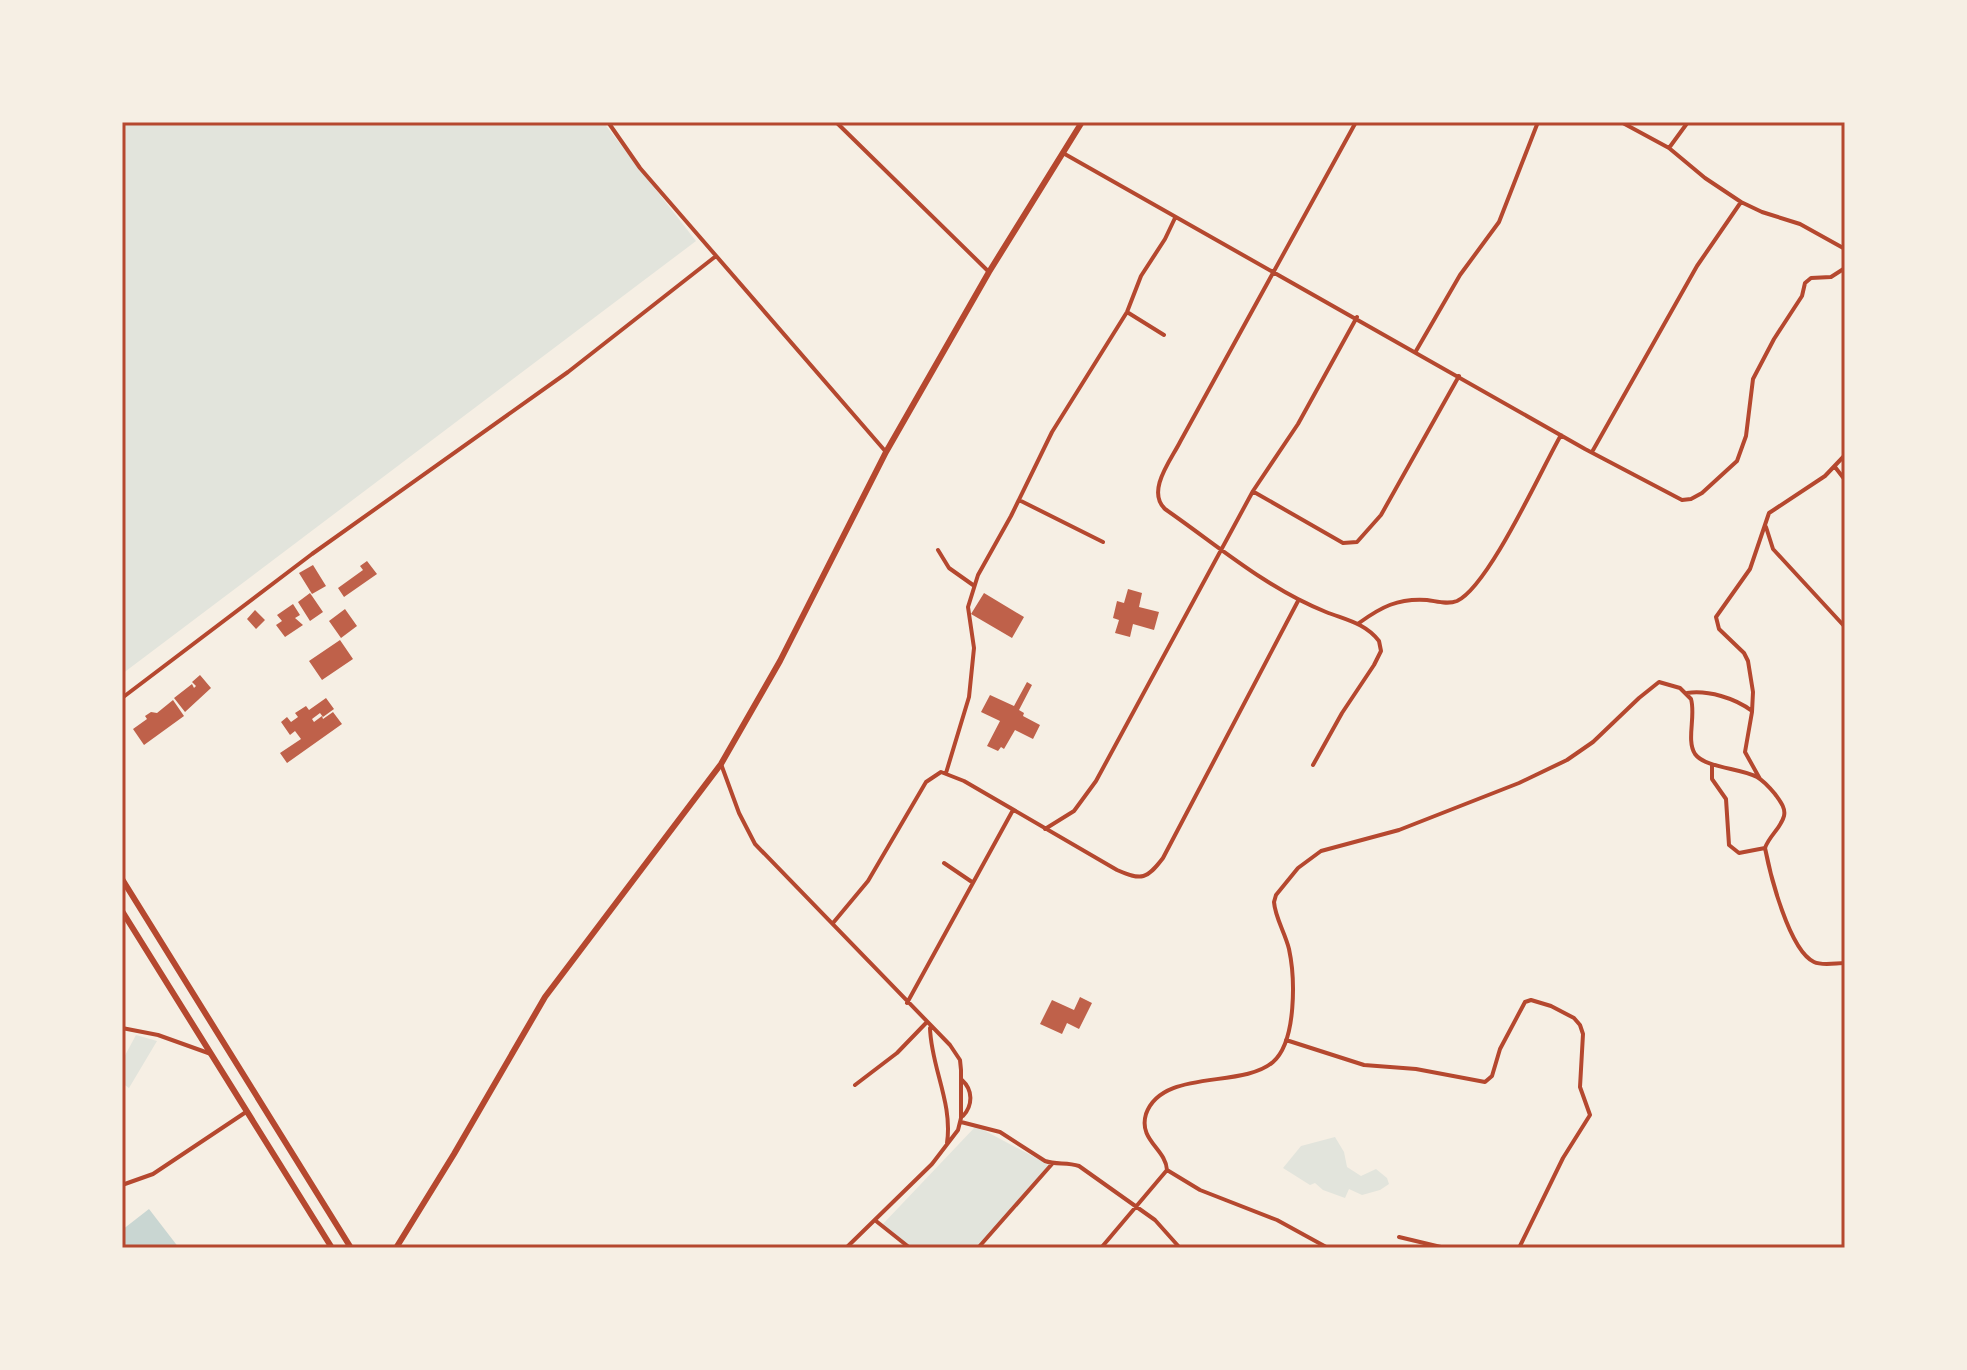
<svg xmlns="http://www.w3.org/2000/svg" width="1967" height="1370" font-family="'Golos Text',sans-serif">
  <rect width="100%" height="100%" fill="#f6efe4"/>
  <path fill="#e2e4dc" d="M122,122H603L696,241L122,674Z
    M136,1035L157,1041L129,1088L122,1083V1061Z
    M976,1126L1051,1166L978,1248H906L881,1226Z
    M1335,1137L1344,1152L1347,1167L1361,1176L1376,1169L1387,1178L1389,1184L1380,1190L1362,1195L1349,1189L1345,1198L1323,1190L1315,1183L1310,1185L1283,1168L1301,1146Z"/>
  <path fill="#c9d6d2" d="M149,1209L179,1248H122V1230Z"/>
  <path fill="#bf614a" d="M367,561L377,574L344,597L338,588L363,570L360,566Z
    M313,565L326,586L312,594L299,573Z
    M1128,589L1142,593L1139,607L1159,612L1154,630L1133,624L1130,637L1115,633L1119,620L1113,618L1117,601L1124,603Z
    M310,593L323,612L310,621L298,602Z
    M984,593L1024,617L1012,638L971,614Z
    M293,604L300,615L295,618L303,625L285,637L276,625L282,621L277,615Z
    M345,609L357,626L341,638L329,621Z
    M255,610L265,620L256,629L247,619Z
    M340,640L353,659L322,680L309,661Z
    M200,675L211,688L185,712L174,698L192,684L194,688L196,686L192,682Z
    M1027,682L1032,685L1019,710L1024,713L1023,716L1040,725L1033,739L1015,730L1004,749L1001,747L998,751L987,746L1000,721L981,712L990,695L1014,706Z
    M326,698L334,709L323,717L320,713L312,719L314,722L322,716L323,719L333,712L342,724L287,763L280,753L301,739L295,731L290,735L281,722L287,717L291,722L298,717L295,713L306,706L309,710Z
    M173,700L184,716L144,745L133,729L147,719L145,716L151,712L157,713Z
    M1080,997L1092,1003L1079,1029L1067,1023L1062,1034L1040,1024L1052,1000L1074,1010Z"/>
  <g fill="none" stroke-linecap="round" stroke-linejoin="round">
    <path stroke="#b5482f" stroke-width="4" d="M608,122L640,168L886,452
      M836,122L989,272
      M1621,122L1669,148L1705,178L1741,202L1762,212L1800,224L1845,249
      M1669,148L1688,122
      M1063,153L1585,449L1682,500L1691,499L1702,493L1737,461L1746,436L1753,379L1774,339L1802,296L1805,283L1811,278L1831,277L1845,268
      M1127,312L1164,335
      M1416,351L1460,275L1499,222L1538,122
      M1592,452L1697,266L1741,202
      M1835,467L1845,480
      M1254,492L1343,543L1357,542L1381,515L1459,376
      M1019,500L1103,542
      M1766,527L1773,549L1845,627
      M938,550L949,568L973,585
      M1359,623C1381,607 1398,598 1427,600C1436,601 1447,605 1457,601C1489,586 1541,470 1561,435
      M1687,693C1708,690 1735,698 1752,711
      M122,698L312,554L568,372L716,256
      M721,764L739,813L755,844L950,1045L960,1060L961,1070V1118L958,1130L932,1164L846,1248
      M1313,765L1342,713L1374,665L1381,651L1379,641C1365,623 1346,620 1326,612C1266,588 1217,545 1165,509C1146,491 1171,460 1180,442L1356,122
      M1712,766V779L1726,799L1729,845L1739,853L1765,848
      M946,773L969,697L974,648L968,607L978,575L1011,516L1052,432L1127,312L1141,276L1165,239L1175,218
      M1760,779L1745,752L1752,712L1753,692L1748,661L1744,653L1719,629L1716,617L1750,569L1769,513L1825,476L1845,455
      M1045,829L1074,811L1096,781L1253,491L1298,424L1357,317
      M944,863L972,882
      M833,923L868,881L926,782L941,772L964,781L1117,870C1142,881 1147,879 1163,858L1298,601
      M907,1003L1013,810
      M122,1028L158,1035L211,1054
      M930,1028C931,1067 953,1103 947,1143
      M1286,1040L1364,1065L1416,1069L1485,1082L1492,1076L1500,1049L1525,1002L1531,1000L1551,1006L1574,1018L1580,1025L1583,1034L1580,1087L1590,1115L1563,1158L1519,1248
      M962,1080C973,1090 973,1105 963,1116
      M855,1085L897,1053L926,1023
      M961,1122L1000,1132L1045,1161C1056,1165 1067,1162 1079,1166L1155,1220L1180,1248
      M1167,1170L1200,1190L1277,1220L1328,1248
      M122,1185L153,1174L246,1112
      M876,1221L910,1248
      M1399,1237L1445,1248
      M978,1248L1052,1164
      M1101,1248L1167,1170C1166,1149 1138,1140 1146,1114C1162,1068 1242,1089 1273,1062C1297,1041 1295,977 1289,949C1285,933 1275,917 1274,902L1276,895L1298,868L1321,851L1399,830L1519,783L1567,760L1593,742L1639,698L1659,682L1680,688L1691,699C1696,716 1686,740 1695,754C1705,768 1740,768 1757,777C1764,781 1770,788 1775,794C1780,801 1786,808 1784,816C1781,828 1769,836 1765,848C1770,874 1789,950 1814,962C1822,966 1836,963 1845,963"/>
    <path stroke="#b5482f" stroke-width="6" d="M396,1248L454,1154L545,997L721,764L780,661L886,452L989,272L1082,122"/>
    <path stroke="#b5482f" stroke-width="6" d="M122,879L351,1248
      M122,911L332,1248"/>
  </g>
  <rect width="1967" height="1370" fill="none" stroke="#f6efe4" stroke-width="248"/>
  <rect x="124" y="124" width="1719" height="1122" fill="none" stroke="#b5482f" stroke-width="3"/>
</svg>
